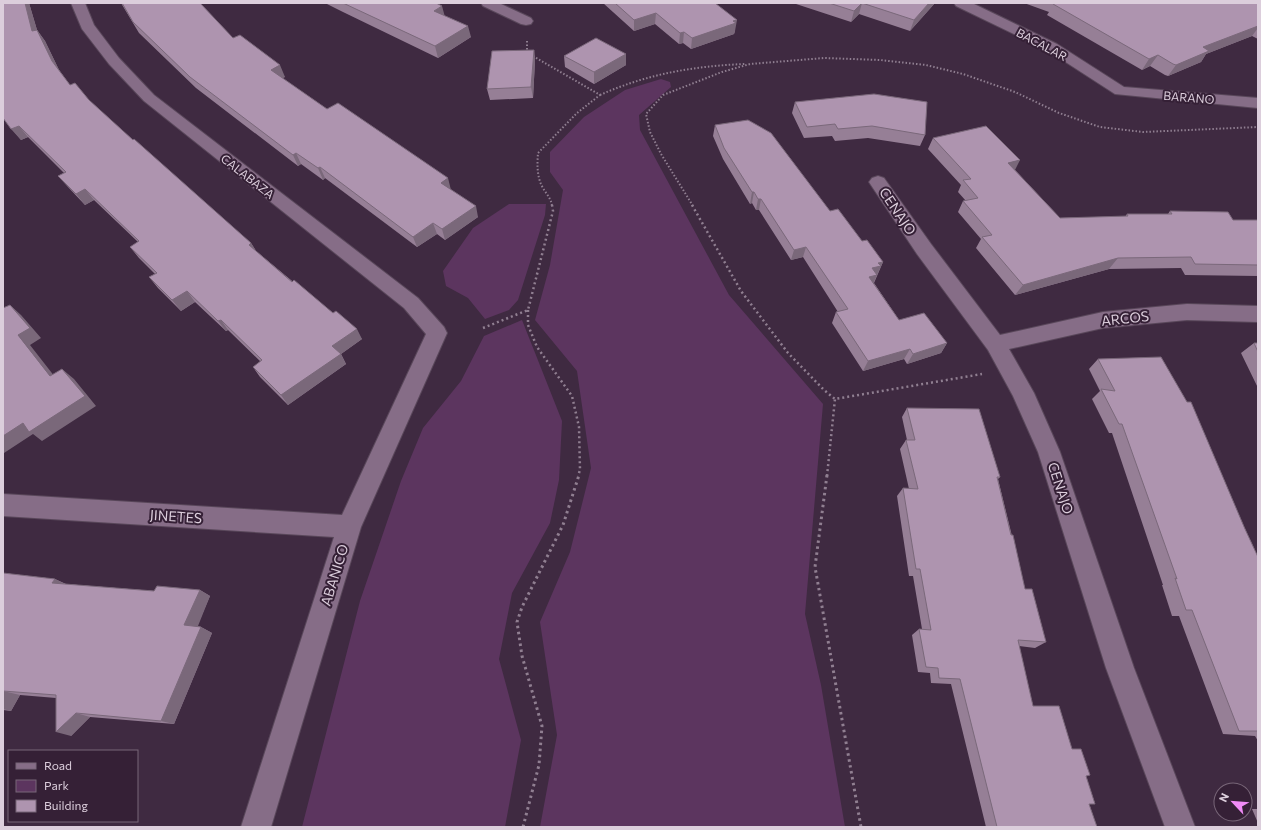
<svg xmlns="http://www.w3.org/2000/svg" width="1261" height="830" font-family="Commissioner,sans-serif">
  <rect width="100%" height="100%" fill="#3f2a41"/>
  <path fill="#5c355f" d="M661,79L670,82L671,87L639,115L640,130L729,295L823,404L805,614L821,685L845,827H540L557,735L540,622L570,552L591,468L577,371L535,320L550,265L563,190L550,172V152L584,117L625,90Z
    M509,204H546L545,215L518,300L509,310L485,319L468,298L446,286L443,271L473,228Z
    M522,320L562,421L559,480L550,523L512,593L499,659L521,740L505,827H302L360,601L401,481L423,428L461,381L484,336Z"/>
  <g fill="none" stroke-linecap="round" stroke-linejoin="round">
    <defs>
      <path id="minor" d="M71,3H85L94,25L119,58L154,95L418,298L444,327L447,333L361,527L271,827H241L334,537L3,516V494L342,515L426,334L404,308L144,101L109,64L82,29Z
        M481,3H499L531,18L533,21L531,24L526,25L521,24L483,6Z
        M954,3H972L1057,44L1124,87L1258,98V108L1115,94L1047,50L956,6Z
        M878,176L884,178L931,244L1000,335L1103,312L1187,304L1258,306V322L1187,320L1103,328L1009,349L1034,393L1060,452L1134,668L1195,827H1165L1106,668L1038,452L1013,396L988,350L917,254L869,182L872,178Z"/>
    </defs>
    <use href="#minor" stroke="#59475a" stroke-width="2"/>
    <path stroke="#907f91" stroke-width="2" stroke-dasharray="1.5 2" stroke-linecap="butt" d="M527,41V52
      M533,56L600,95L577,113L538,153C537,165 537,178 543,188C547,195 551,198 552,206
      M600,95C647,74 694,66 745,64
      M693,206L661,154L650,132L646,114L663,95L722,72L750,64L824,58L880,60L926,65L963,74L1015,92L1059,113L1100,127L1143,132L1258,127"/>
    <path stroke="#907f91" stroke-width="2.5" stroke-dasharray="2 3" stroke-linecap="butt" d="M692,205L741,291L788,353L824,390L835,399L982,374
      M528,310V325L537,347L572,396L579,427L580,470L578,476
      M483,328L528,310L553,211L552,205
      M827,476L835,399"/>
    <path stroke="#907f91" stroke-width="3" stroke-dasharray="2.5 3.5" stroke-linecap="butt" d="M827,475L815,567L861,827
      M523,827L539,765L542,726L522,656L517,622L522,607L563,525L579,475"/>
    <use href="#minor" fill="#866d87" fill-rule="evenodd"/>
  </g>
  <path fill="#967f96" d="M3,3H29L37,30L45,41L59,70L70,85L89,100L133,140L251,243L256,251L362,339L341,354L346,364L288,405L260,377L253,367L261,362L228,330L226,331L195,302L181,311L158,288L149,277L155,274L139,258L130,247L138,242L94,200L85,205L68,187L58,176L64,173L28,137L21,140L4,119H3Z
    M121,3H200L233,38L285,77L282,78L327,109L451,190L478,217L445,240L437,234L417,247L325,178L323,180L301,164L298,166L196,88L139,33Z
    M325,3H436L444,16L471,37L438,58L343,12Z
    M603,3H715L735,31L734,34L691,49L683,43L679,44L655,24L634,31Z
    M793,3H935L910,31L859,14L851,22Z
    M1024,3H1258V39L1252,36L1206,54L1201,62L1168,76L1165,75L1150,66L1142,70L1047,15L1049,12Z
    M534,50L535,61L533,98L490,100L487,89Z
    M626,54V65L594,84L565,67L564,56Z
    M795,102L925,135L920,146L868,138L835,141L832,136L804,138L792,113Z
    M715,125L830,211L883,262L874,283L899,320L947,343L941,353L907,364L904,359L863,371L832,323L836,312H838L803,257L791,260L759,210H756L752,203L750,204L723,159L713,136Z
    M933,138L1015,170L1060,218L1125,217L1127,214H1168L1170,211L1233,220H1258V276L1185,275L1181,268L1109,269L1015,295L976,248L981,239L958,212L963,201H966L958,192L961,185L928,149Z
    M1254,343H1258V388L1241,353Z
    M1098,359L1245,529L1258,557V741L1255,736L1223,734L1179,616H1172L1162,585H1163L1112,433H1109L1092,399L1100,391L1089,369Z
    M907,408L1000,477L998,479L1025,589L1046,642L1035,648L1019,646L1033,706L1072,749L1090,775L1086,776L1095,804H1089L1097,827H986L951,684L931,683L930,673L918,672L912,635L919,629H922L913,576H909L897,496L903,488L909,489L900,449L906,440H907L902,417Z
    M3,573L55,579L66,584L154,591L200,590L210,596L197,626L201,627L212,633L174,724L90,717L71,736L56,698L20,695L11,711L3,710Z
    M1252,809H1258V823Z"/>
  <path fill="#7a687a" d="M25,3H29L37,30L45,41L60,72L32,31Z
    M862,3L859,14L851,22L854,11Z
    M929,3H935L910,31L914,20Z
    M442,6L445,17L434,11Z
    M656,13L655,24L634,31V20Z
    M737,20L735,31L734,34L691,49L692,38Z
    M468,26L471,37L438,58L435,46Z
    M1258,26V28L1252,36L1206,54L1201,62L1168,76L1176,65L1203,47Z
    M684,32L683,43L679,44L680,33Z
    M534,50L535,61L533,98L531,87Z
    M626,54V65L594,84V72Z
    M1158,55L1150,66L1142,70L1149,59Z
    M280,65L285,77L276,81L271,70Z
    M19,126L28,137L21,140L11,129Z
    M296,153L301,164L298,166L293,155Z
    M1020,160L1014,172L1008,163Z
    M320,167L325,178L323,180L318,168Z
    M448,178L451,190L441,183Z
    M85,189L94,200L85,205L76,194Z
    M752,192H754L752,203L750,204Z
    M758,199H761L759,210H756Z
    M476,206L478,217L445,240L442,229Z
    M433,223L437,234L417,247L413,237Z
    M251,243L258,254L249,245Z
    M806,247L803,257L791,260L794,250Z
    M1118,258L1109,269L1015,295L1023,285Z
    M883,262L872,286L865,288L872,268L878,263Z
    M187,291L195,302L181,311L172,300Z
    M10,305L21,315L41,338L30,345L62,386L50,376L18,335Z
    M221,320L228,330L226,331L218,321Z
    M357,329L362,339L341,354L346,364L288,405L281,395L332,346Z
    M947,343L941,353L907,364L913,354Z
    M910,349L904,359L863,371L868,361Z
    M62,369L74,379L96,406L42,441L33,434L4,453L3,452V436Z
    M55,579L69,586L52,583Z
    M200,590L210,596L196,631L184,625Z
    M201,627L212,633L174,724L161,721Z
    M3,691L20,695L11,711L3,709Z
    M76,713L90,717L71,736L56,732Z"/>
  <path fill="#ae94af" stroke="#7a687a" d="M3,3H25L32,31L37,30L52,61L70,85L75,83L89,100L133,140L134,139L251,243L249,245L292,282L294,280L333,313L336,311L357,329L332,346L341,354L281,395L253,367L262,360L221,320L218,321L187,291L172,300L149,277L157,273L130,247L139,241L85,189L76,194L58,176L66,172L19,126L11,129L3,118Z
    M122,3H200L233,38L240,35L280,65L271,70L327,109L338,103L448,178L441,183L476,206L442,229L433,223L413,237L320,167L318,168L296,153L293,155L190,77L133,22Z
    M343,3H436L442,6L434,11L468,26L435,46Z
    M615,3H715L737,20L733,21L736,23L692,38L684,32L680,33L656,13L634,20Z
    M829,3H862L854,11Z
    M862,3H929L914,20Z
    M1054,3H1258V26L1203,47L1209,51L1176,65L1173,64L1158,55L1149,59L1053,4Z
    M596,38L626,54L594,72L564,56Z
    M534,50L531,87L487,89L492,51Z
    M874,94L927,102L925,135L872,126L838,129L835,124L807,127L795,102Z
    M748,120L771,133L830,211L838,209L862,241L867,240L883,262L878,263L881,266L872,268L877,275L869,277L899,320L924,313L947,343L913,354L910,349L868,361L836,312L848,309L806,247L794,250L761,199H758L754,192H752L724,148L715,125Z
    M986,126L1020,160L1008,163L1060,218L1128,216L1127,214H1172L1170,211L1228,212L1233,220H1258V265L1195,264L1191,257L1118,258L1023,285L982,237L992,235L963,201L978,198L963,180L971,179L933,138Z
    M10,305L30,328L18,335L50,376L62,369L85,396L29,432L23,423L3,436V308Z
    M1254,343H1258V352Z
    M1161,357L1187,402H1191L1245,529L1258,557V731H1239L1192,610H1186L1175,578L1177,579L1122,424H1119L1101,389L1115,391L1098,359Z
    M907,408L979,409L1000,477H997L1011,535H1013L1025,589H1032L1046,642L1018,640L1033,706H1059L1072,749H1081L1090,775L1086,776L1095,804H1089L1097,827H997L960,679L939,678L938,668L926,667L919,629L931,630L920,569H916L903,488L918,489L906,440H915Z
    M3,573L55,579L52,583L154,591L157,586L200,590L184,625L201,627L161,721L76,713L56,732V695L3,691V692Z"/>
  <g text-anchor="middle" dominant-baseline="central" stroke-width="4" stroke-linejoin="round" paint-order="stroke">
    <g font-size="12" fill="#dccedc" stroke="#352036">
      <text transform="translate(1042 44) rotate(28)">BACALAR</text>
      <text transform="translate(1189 97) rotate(5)">BARANO</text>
      <text transform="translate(248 176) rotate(38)">CALABAZA</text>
    </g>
    <g font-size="14" fill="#dccedc" stroke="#352036">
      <text transform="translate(898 211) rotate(56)">CENAJO</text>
      <text transform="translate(1125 318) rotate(-6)">ARCOS</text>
      <text transform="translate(1061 488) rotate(72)">CENAJO</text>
      <text transform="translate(176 516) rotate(4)">JINETES</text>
      <text transform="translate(334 575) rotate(-73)">ABANICO</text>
    </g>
  </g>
  <rect width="1261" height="830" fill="none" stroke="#dccedc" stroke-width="8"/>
  <rect x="8" y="750" width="130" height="72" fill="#352036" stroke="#786678"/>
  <rect x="16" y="763" width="20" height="6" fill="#866d87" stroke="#786678"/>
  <text x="44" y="770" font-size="12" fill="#dccedc">Road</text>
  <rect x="16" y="780" width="20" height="12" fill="#5c355f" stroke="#786678"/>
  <text x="44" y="790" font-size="12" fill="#dccedc">Park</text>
  <rect x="16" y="800" width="20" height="12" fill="#ae94af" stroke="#786678"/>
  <text x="44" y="810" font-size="12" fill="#dccedc">Building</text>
  <g transform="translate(1233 802) rotate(296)"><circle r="19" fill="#352036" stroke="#786678"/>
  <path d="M0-3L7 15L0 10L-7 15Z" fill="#f08bf6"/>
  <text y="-6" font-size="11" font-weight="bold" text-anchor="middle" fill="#dccedc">N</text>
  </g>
</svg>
